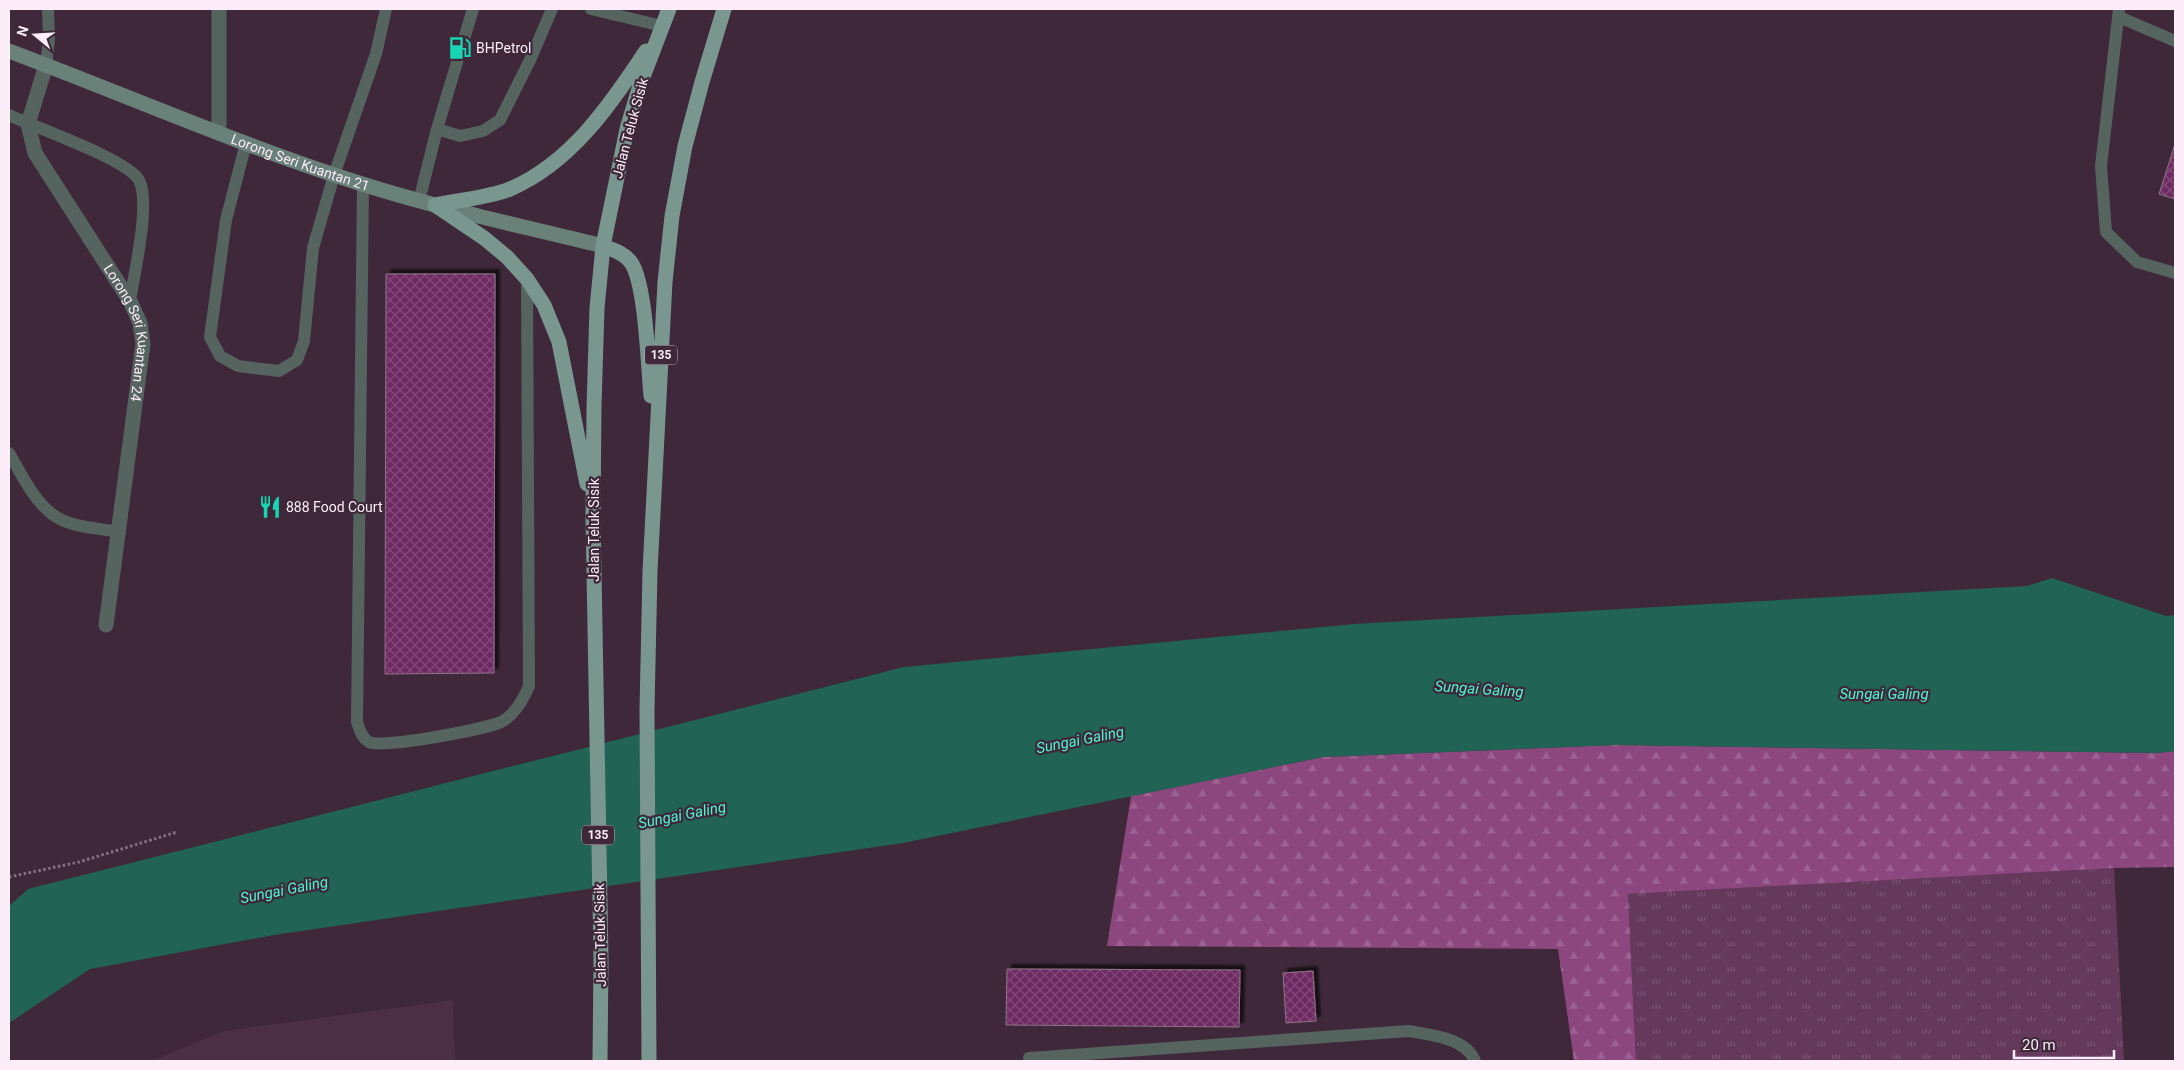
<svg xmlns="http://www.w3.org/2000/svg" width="2184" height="1070" font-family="Roboto,sans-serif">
  <defs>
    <pattern id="grass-tufts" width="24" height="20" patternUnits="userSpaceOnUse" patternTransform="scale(1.25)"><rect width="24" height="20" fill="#65395c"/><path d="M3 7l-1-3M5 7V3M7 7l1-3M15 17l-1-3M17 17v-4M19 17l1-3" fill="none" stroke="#7c5674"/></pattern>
    <pattern id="forest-firs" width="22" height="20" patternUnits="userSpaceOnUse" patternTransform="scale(1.25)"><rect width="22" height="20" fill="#8c477f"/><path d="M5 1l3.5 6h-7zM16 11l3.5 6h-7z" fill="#9d6292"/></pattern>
    <pattern id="building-cross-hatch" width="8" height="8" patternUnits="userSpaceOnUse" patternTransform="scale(1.25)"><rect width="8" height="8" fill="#6e2b62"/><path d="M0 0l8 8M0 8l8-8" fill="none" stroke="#844a79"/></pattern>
    <filter id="shadow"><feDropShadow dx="4.5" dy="-4.5" stdDeviation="1" flood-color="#0009"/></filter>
  </defs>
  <rect width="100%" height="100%" fill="#3e2839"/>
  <path fill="#4b2f45" d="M453,1000L455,1061H152L224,1031Z"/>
  <path fill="url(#grass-tufts)" d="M2114,868L2124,1061H1636L1628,894Z"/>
  <path fill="url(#forest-firs)" d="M1615,745L2157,753L2175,751V867L2114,868L1628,894L1636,1061H1574L1558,949L1107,946L1131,796L1323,757Z"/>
  <path fill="#216354" d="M2052,578L2166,616L2175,615V751L2157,753L1615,745L1323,757L903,843L274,935L90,969L9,1023V906L28,889L904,667L1354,624L2027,586Z"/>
  <path fill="url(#building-cross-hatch)" stroke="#8e7488" filter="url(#shadow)" d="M2175,144V199L2159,194Z
    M386,274H495L494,673L385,674Z
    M1007,969L1240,970L1239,1027L1006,1025Z
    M1313,971L1316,1021L1286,1023L1283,973Z"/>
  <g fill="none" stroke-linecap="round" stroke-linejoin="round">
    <path stroke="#847180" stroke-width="3" stroke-dasharray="2.5 2.5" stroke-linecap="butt" d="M9,877L79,862L177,832"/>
    <path stroke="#566460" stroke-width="12" d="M591,9L662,26
      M2119,9L2101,166L2106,232L2137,262L2175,273
      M2119,17L2175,41
      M46,65L49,40L48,9
      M9,115C34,127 127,159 139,180C151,203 134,274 130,301
      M437,129L460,136L483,131L500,120L531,58L552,9
      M246,143L226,220L210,337L220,356L238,366L279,371L297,360L304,341L313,248L334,175L376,54L386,9
      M363,185L357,722C360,730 361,737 369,742C381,749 486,729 501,722C515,715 523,700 529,686L527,279
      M419,201L437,129L473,9
      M9,453C21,474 33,499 52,514C70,528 98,528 120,532
      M1029,1058L1409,1031C1431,1035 1466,1038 1475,1061"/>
    <g stroke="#566460" stroke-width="15">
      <path d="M219,9V133"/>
      <path id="s1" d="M46,65L28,124L35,153L130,301L140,323L143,344L106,625"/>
    </g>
    <path stroke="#6a817a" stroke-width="15" id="s2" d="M9,51C126,95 242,146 362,184C441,209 522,226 603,246"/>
    <path stroke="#79978f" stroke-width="15" d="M435,205L484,238L507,257L527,279L544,305L559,342L587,484
      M435,205C458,200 489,198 510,189C571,163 611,104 646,51
      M603,246C614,250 626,254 632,264C646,287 648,366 651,396
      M600,1061L601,959L593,517L594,407L597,308L603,246L627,129L641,82L669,9
      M649,1061L647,709L650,571L665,282L672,216L685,146L702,82L724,9"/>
  </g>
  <defs>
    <symbol id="fuel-bare" viewBox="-9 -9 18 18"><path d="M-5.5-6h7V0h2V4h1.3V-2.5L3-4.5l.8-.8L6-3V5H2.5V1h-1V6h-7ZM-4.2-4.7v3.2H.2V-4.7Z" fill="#17d5b3" stroke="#3e2839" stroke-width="2.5" paint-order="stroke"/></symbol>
    <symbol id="restaurant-bare" viewBox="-9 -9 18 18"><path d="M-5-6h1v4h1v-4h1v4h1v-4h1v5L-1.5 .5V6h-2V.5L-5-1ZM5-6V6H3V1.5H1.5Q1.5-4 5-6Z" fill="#17d5b3" stroke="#3e2839" stroke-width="2.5" paint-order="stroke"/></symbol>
  </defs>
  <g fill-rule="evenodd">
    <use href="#fuel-bare" x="444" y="32" width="32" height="32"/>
    <use href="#restaurant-bare" x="254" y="491" width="32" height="32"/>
  </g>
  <g text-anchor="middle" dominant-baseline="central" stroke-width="4.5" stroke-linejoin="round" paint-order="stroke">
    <g fill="#3e2839" stroke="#c3b2bf" stroke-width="1">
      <rect x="645" y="345.5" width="32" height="19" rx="4"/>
      <rect x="582" y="825.5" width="32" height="19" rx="4"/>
    </g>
    <g font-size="12" font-weight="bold" fill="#fcedf8">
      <text x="661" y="355">135</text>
      <text x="598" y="835">135</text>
    </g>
    <g font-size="14" fill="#fcedf8" stroke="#3e2839" text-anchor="start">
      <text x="476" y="48">BHPetrol</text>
      <text x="286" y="507">888 Food Court</text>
    </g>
    <g font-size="14" fill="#fcedf8" stroke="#3e2839">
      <text transform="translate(630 128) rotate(-75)">Jalan Teluk Sisik</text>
      <text stroke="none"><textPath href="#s2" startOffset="312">Lorong Seri Kuantan 21</textPath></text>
      <text stroke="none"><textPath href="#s1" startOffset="298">Lorong Seri Kuantan 24</textPath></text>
      <text transform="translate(594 530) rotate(-90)">Jalan Teluk Sisik</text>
      <text transform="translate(600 935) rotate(-91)">Jalan Teluk Sisik</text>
    </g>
    <g font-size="15" font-style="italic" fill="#4cf8d4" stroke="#3e2839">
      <text transform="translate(1479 689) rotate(4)">Sungai Galing</text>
      <text x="1884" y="694">Sungai Galing</text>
      <text transform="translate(1080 740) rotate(-11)">Sungai Galing</text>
      <text transform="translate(682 815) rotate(-11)">Sungai Galing</text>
      <text transform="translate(284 890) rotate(-11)">Sungai Galing</text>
    </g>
  </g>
  <rect width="2184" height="1070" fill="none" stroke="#fcedf8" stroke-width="20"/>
  <g transform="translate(35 35) rotate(288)" stroke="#3e2839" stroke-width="4" paint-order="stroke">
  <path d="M0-4L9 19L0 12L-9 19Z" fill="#fcedf8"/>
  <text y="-8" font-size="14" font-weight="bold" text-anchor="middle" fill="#fcedf8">N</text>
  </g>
  <path d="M2014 1050v8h100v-8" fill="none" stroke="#fcedf8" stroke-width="2.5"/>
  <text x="2022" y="1050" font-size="15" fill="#fcedf8" stroke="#3e2839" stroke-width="4" paint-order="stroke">20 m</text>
</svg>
